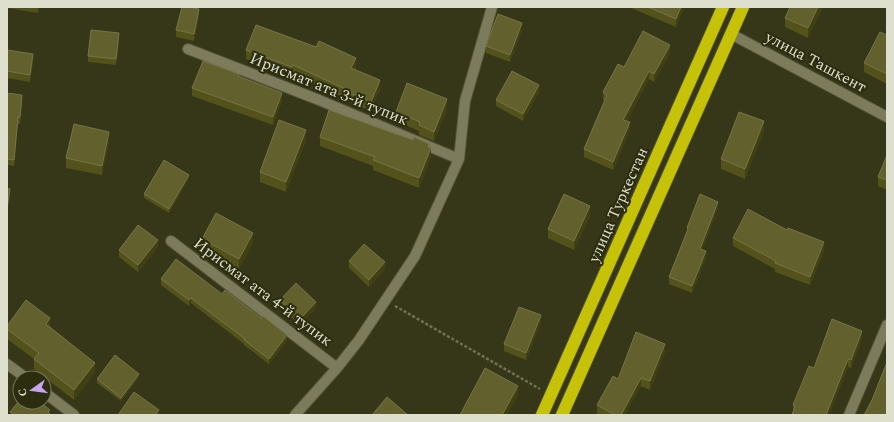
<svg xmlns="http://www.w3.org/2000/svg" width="894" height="422" font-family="Spectral,serif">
  <rect width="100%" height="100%" fill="#363619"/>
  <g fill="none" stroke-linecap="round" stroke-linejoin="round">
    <defs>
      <path id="minor" d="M731,34L887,117
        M188,49L319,100L459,159
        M171,241L337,368
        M7,364L26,378
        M44,392L74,415
        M295,415L337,368L359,340L415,256L459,159L465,101L492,7
        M849,415L887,325"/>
      <path id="highway" d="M542,415L723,7
        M562,415L743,7"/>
    </defs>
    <use href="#minor" stroke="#54543a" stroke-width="12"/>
    <use href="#highway" stroke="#54543a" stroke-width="14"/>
    <path stroke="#707157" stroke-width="2.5" stroke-dasharray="3 2" stroke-linecap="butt" d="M395,306L540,389"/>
    <use href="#minor" stroke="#7c7c5c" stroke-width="10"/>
    <use href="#highway" stroke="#c6c208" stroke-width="12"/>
  </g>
  <path fill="#52521a" d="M7,7H39L38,13L7,8Z
    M631,7H684L676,27L631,8Z
    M823,7L808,38L785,27V18Z
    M199,16L194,41L176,37V30Z
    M522,30L510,62L486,53V46Z
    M887,35V84L864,72V63Z
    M119,40L116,65L88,62V56Z
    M7,50L33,61L30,82L7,78Z
    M246,50L356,68L355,70L380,89L371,111L351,103V101L293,74L292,76L246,59Z
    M670,53L654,82L649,79L627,121L630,130L613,170L584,157V149L605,101L603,100V92Z
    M239,76L282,101L273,125L192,96V88Z
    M539,92L523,121L496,106V100Z
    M7,93L22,101L20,124H18L14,166L7,165Z
    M447,109L434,141L419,135V131L396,121V112Z
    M764,131L745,179L721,169V159Z
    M320,137L413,140L429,147L431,157L419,188L373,170V166L320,146Z
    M306,140L286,192L260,182V172Z
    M109,142L102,175L66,168V158Z
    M887,155V190L878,186V177Z
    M189,178L169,213L144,198V194Z
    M718,208L702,250L706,258L692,293L669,284V277L687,232V228Z
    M590,216L574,250L548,238V229Z
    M733,238L824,251L810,285L775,272V269L733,246Z
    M202,239L253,243L239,269L202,248Z
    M158,247L138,272L119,257V250Z
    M349,261L385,269L369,287L349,268Z
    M161,279L222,294L287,341L269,364L244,345V344L191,303L189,306L161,285Z
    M280,300L316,308L300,325L280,307Z
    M541,322L526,360L504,351V344Z
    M7,326L50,327L95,372L74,400L34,369V359L7,339Z
    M862,339L851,368L848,367L829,415H792L793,411V405L814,368Z
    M665,352L650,390L641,386L625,415H599L597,414V405L618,379Z
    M139,377L121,401L97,383V379Z"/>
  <path fill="#414011" d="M681,7H684L676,27V19Z
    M818,7H823L808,38V28Z
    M199,9V16L194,41V34Z
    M522,23V30L510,62V55Z
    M119,33V40L116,65V59Z
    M670,45V53L654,82V74Z
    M33,54V61L30,82V75Z
    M356,58V68L351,78V68Z
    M293,65V74L292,76V67Z
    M649,71V79L623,128V120Z
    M380,80V89L371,111V102Z
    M539,85V92L523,121V114Z
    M282,93V101L273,125V117Z
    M22,95V101L20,124V117Z
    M447,99V109L434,141V132Z
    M18,117V124L14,166V160Z
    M764,121V131L745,179V169Z
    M630,122V130L613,170V162Z
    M306,130V140L286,192V182Z
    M109,132V142L102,175V166Z
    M429,144V152L431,148V157L419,188V178Z
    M189,175V178L169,213V209Z
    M10,189V195L7,215V209Z
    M718,202V208L700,255V249Z
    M590,206V216L574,250V241Z
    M253,233V243L239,269V259Z
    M158,240V247L138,272V265Z
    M824,242V251L810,285V277Z
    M706,251V258L692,293V286Z
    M385,262V269L369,287V280Z
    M191,298V303L189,306V300Z
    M316,302V308L300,325V319Z
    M541,315V322L526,360V353Z
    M50,318V327L46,324Z
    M862,331V339L851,368V360Z
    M287,335V341L269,364V359Z
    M665,344V352L650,390V381Z
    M848,359V367L829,415H826Z
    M95,363V372L74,400V390Z
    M139,374V377L121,401V398Z
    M641,378V386L625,415H621Z
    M518,386V396L507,415H502Z
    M159,410V415H155Z"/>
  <path fill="#62612d" stroke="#757546" d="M182,7H189L199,9L194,34L176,30Z
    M648,7H681L676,19Z
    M790,7H818L808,28L785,18Z
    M498,14L522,23L510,55L486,46Z
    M256,25L316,47L319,41L356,58L351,68L380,80L371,102L351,94L352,92L293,65L292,67L246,50Z
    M91,30L119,33L116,59L88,56Z
    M643,31L670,45L654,74L649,71L623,120L630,122L613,162L584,149L607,95L603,92L618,64L624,67Z
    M880,32L887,35V74L864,63Z
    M7,50L33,54L30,75L7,71Z
    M203,61L239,74L238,76L282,93L273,117L192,88Z
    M512,71L539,85L523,114L496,100Z
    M407,83L447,99L434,132L419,125L420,122L396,112Z
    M7,93L22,95L20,117H18L14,160L7,159Z
    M329,110L413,140L414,137L429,144L428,147L431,148L419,178L373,160L375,157L320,137Z
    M739,112L764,121L745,169L721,159Z
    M279,120L306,130L286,182L260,172Z
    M74,124L109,132L102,166L66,158Z
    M887,155V180L878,177Z
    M164,160L189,175L169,209L144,194Z
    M7,188L10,189L7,209Z
    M564,194L590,206L574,241L548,229Z
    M700,194L718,202L700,249L706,251L692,286L669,277L688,229L687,228Z
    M748,209L787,230L788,228L824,242L810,277L775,263L776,261L733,238Z
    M216,213L253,233L239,259L202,239Z
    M138,225L158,240L138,265L119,250Z
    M364,244L385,262L369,280L349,261Z
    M176,259L222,294L225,290L261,318L263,316L287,335L269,359L244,340L245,339L191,298L189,300L161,279Z
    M296,283L316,302L300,319L280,300Z
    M26,300L50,318L46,324L95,363L74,390L34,359L39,353L7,329V326Z
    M519,307L541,315L526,353L504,344Z
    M832,319L862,331L851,360L848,359L826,415H817L815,414V415H792L795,406L793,405L809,366L814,368Z
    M636,332L665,344L650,381L641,378L621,415H615L597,405L613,376L618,379Z
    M115,355L139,374L121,398L97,379Z
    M887,362V415H864L872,400Z
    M485,368L518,386L502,415H460Z
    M134,392L159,410L155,415H118Z
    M387,397L408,415H372Z
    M20,400V402H40L50,410L48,412L51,415H14L10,412Z"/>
  <g text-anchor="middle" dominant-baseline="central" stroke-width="4" stroke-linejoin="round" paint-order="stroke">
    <g font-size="16" fill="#dedfcd" stroke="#2c2c0f">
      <text transform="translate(816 62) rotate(28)">улица Ташкент</text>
      <text transform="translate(329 89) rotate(22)">Ирисмат ата 3-й тупик</text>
      <text transform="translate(618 205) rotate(-66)">улица Туркестан</text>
      <text transform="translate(263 292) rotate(37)">Ирисмат ата 4-й тупик</text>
    </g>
  </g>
  <rect width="894" height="422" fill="none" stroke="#dedfcd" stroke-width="16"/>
  <g transform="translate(32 390) rotate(256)"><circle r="19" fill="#2c2c0f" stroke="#73745b"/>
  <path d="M0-3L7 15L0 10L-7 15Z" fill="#c7a6ef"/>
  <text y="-6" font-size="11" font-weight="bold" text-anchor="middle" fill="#dedfcd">С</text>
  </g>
</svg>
